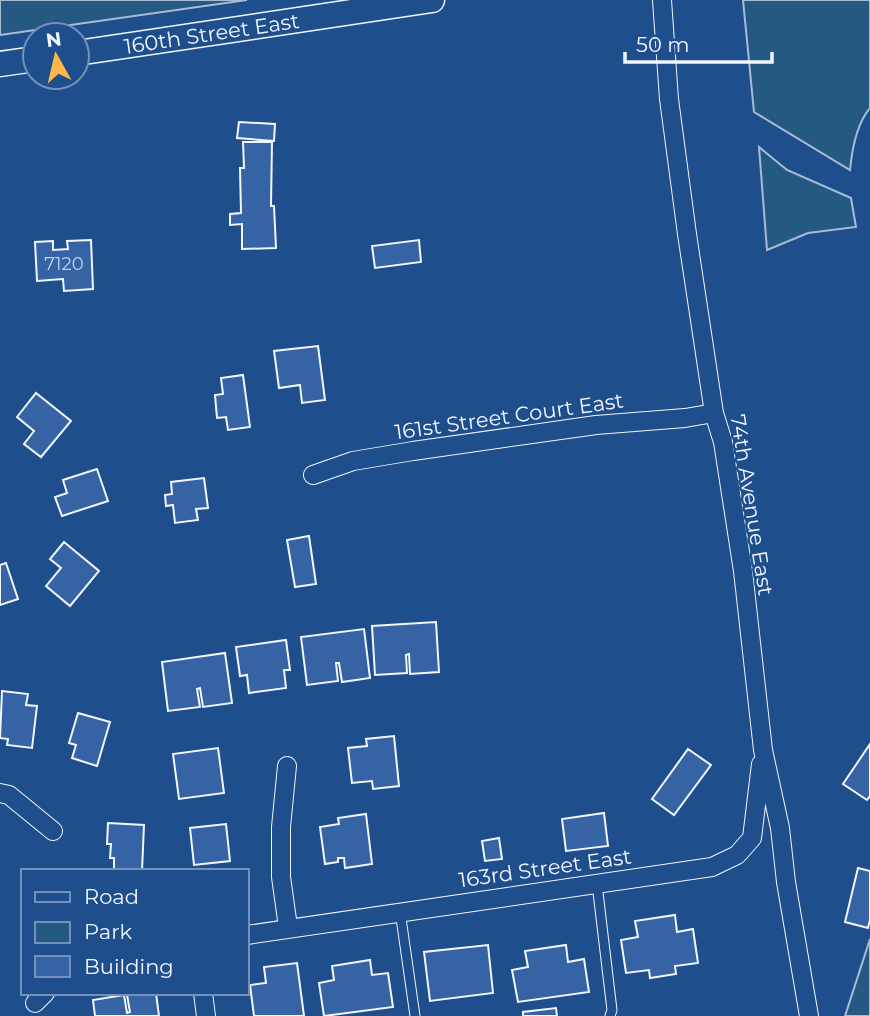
<svg xmlns="http://www.w3.org/2000/svg" width="870" height="1016" font-family="Montserrat,sans-serif">
  <rect width="100%" height="100%" fill="#1f4e8c"/>
  <path fill="#245a82" stroke="#a8bbd7" stroke-width="2" d="M0,0H247L0,35Z
    M743,0H870V108C857,123 852,150 850,170L754,112Z
    M759,147L787,170L851,198L856,227L808,233L767,250Z
    M870,939V1016H845Z"/>
  <path fill="#3563a3" stroke="#f2f6ff" stroke-width="2" d="M239,122L275,124L274,141L237,138Z
    M243,142H272L271,206H274L276,248L242,249V224L230,225V214L241,213L240,168H244Z
    M91,240L93,289L64,291L63,279L37,281L35,242L53,241V250L68,249L67,241Z
    M419,240L421,262L375,268L372,246Z
    M318,346L325,400L302,403L300,385L279,388L274,351Z
    M243,375L250,427L228,430L226,417L217,418L215,395L223,394L221,378Z
    M36,393L71,421L41,457L24,444L34,431L17,417Z
    M97,469L108,501L62,516L55,497L67,493L63,480Z
    M204,478L208,508L196,509L198,520L175,523L173,505L166,506L165,495L172,494L171,482Z
    M309,536L316,584L295,587L287,540Z
    M64,542L99,571L70,606L46,586L61,568L50,559Z
    M6,563L18,599L0,605V565Z
    M436,622L439,672L410,674L409,654L406,655L407,673L375,675L372,626Z
    M364,629L370,678L342,682L339,663H336L338,681L307,685L301,637Z
    M286,640L290,670H284L286,688L249,693L247,675L240,676L236,647Z
    M225,653L232,703L203,707L200,688L197,689L200,707L168,711L162,662Z
    M2,691L28,694L26,705L37,706L32,748L7,745L8,739L0,738Z
    M78,713L110,722L97,766L72,758L76,745L69,743Z
    M394,736L399,786L373,789L372,781L352,783L348,748L367,746L366,739Z
    M870,744V796L867,800L843,784Z
    M218,748L224,793L179,799L173,754Z
    M688,749L711,765L674,815L652,799Z
    M604,813L608,846L566,851L562,819Z
    M366,814L372,864L345,868L344,858H338V862L325,864L320,827L339,824L338,818Z
    M108,823L144,825L142,871H114V858H110L111,844H107Z
    M226,824L230,861L194,865L190,828Z
    M499,838L502,859L485,861L482,841Z
    M858,868L870,871V920L868,928L845,922Z
    M675,915L677,932L693,929L698,963L675,966L676,974L650,978L649,970L626,973L621,940L638,937L635,921Z
    M488,945L493,993L430,1001L424,952Z
    M566,945L568,962L584,959L589,992L518,1002L512,970L528,967L525,951Z
    M370,960L372,975L388,973L393,1007L324,1016L319,983L334,980L332,966Z
    M297,963L304,1016H254L250,985L266,983L264,967Z
    M142,993H156L159,1016H95L93,1000L124,995L127,1013L130,1012L127,995Z
    M556,1008L557,1016H523V1012Z"/>
  <g fill="none" stroke-linecap="round" stroke-linejoin="round">
    <defs>
      <path id="lane" d="M597,884L612,1010L610,1016
        M400,911L415,1016"/>
      <path id="street" d="M662,0L669,99L687,234L714,413L723,442L743,571L763,750L780,828L786,882L809,1016
        M313,475L353,461L413,451L596,425L685,418L714,413
        M287,766L281,827V877L288,927
        M0,793L9,795L53,831
        M247,935L712,867L737,855L752,838L761,764
        M203,993L206,1016
        M35,1003L45,993"/>
      <g id="secondary">
        <path id="s1" d="M77,53L432,0"/>
        <path d="M0,64L35,59"/>
      </g>
    </defs>
    <use href="#lane" stroke="#f2f6ff" stroke-width="11"/>
    <use href="#street" stroke="#f2f6ff" stroke-width="20"/>
    <use href="#secondary" stroke="#f2f6ff" stroke-width="27"/>
    <use href="#lane" stroke="#1f4e8c" stroke-width="9"/>
    <use href="#street" stroke="#1f4e8c" stroke-width="18"/>
    <use href="#secondary" stroke="#1f4e8c" stroke-width="24"/>
  </g>
  <g text-anchor="middle" dominant-baseline="central" stroke-width="5" stroke-linejoin="round" paint-order="stroke">
    <g font-size="18" fill="#c3d1e8">
      <text x="64" y="264">7120</text>
    </g>
    <g font-size="21" fill="#f2f6ff" stroke="#1f4e8c">
      <text stroke="none"><textPath href="#s1" startOffset="136">160th Street East</textPath></text>
      <text transform="translate(509 416) rotate(-8)">161st Street Court East</text>
      <text transform="translate(752 505) rotate(81)">74th Avenue East</text>
      <text transform="translate(545 868) rotate(-8)">163rd Street East</text>
    </g>
  </g>
  <rect x="21" y="869" width="228" height="126" fill="#1f4e8c" stroke="#7391ba" stroke-width="2"/>
  <rect x="35" y="892" width="35" height="10" fill="#1f4e8c" stroke="#7391ba" stroke-width="2"/>
  <text x="84" y="904" font-size="21" fill="#f2f6ff">Road</text>
  <rect x="35" y="922" width="35" height="21" fill="#245a82" stroke="#7391ba" stroke-width="2"/>
  <text x="84" y="939" font-size="21" fill="#f2f6ff">Park</text>
  <rect x="35" y="956" width="35" height="21" fill="#3563a3" stroke="#7391ba" stroke-width="2"/>
  <text x="84" y="974" font-size="21" fill="#f2f6ff">Building</text>
  <g transform="translate(56 56) rotate(352)"><circle r="33" fill="#1f4e8c" stroke="#7391ba" stroke-width="2"/>
  <path d="M0-5L12 26L0 18L-12 26Z" fill="#ffb74d"/>
  <text y="-10" font-size="19" font-weight="bold" text-anchor="middle" fill="#f2f6ff">N</text>
  </g>
  <path d="M625 52v10h147v-10" fill="none" stroke="#f2f6ff" stroke-width="3.5"/>
  <text x="636" y="52" font-size="21" fill="#f2f6ff" stroke="#1f4e8c" stroke-width="5" paint-order="stroke">50 m</text>
</svg>
